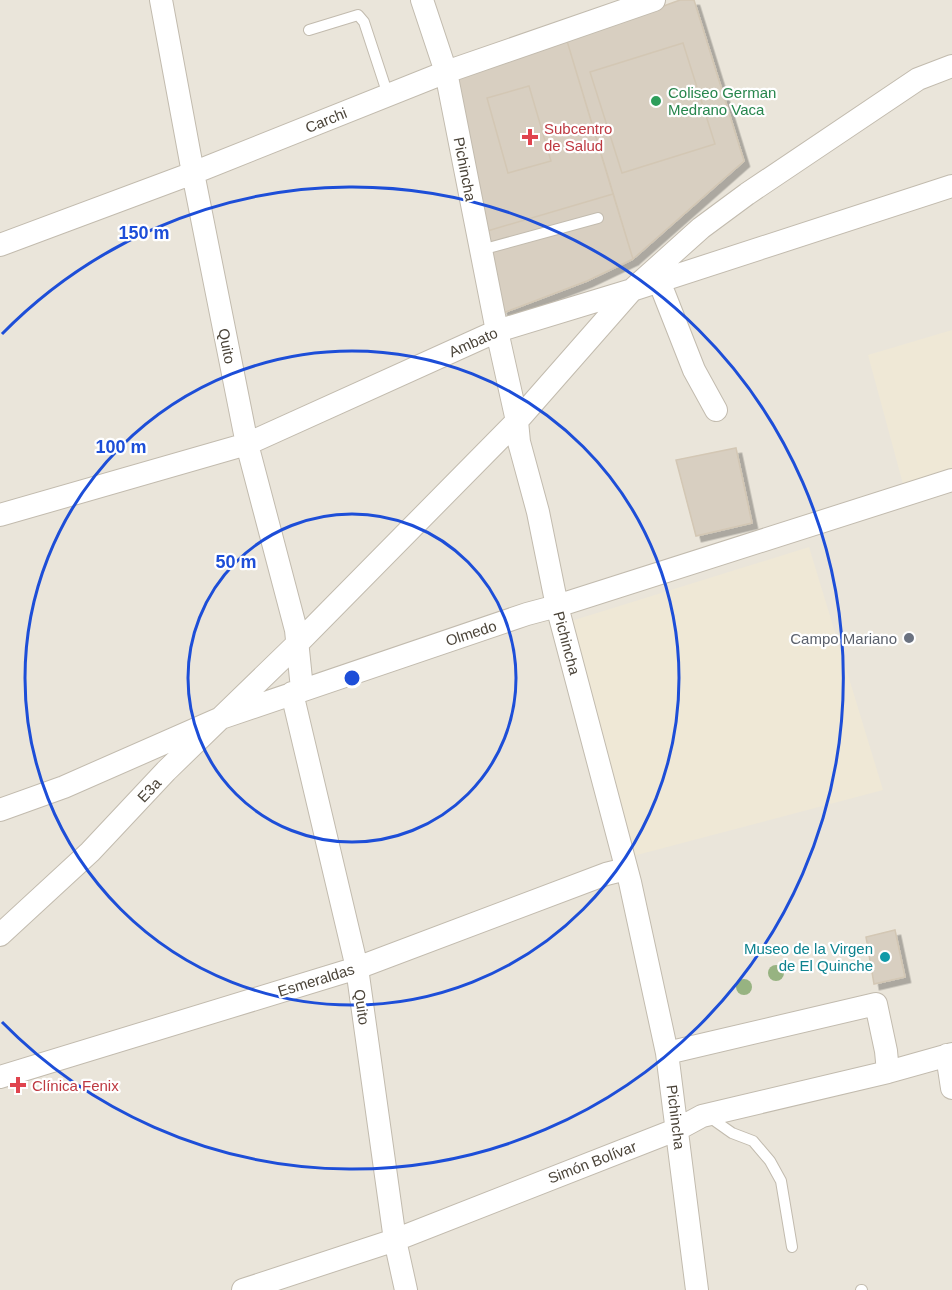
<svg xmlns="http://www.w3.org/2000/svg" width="952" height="1290" font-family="Helvetica,sans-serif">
  <defs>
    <filter id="shadow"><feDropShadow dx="5.5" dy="5.5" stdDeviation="0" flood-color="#0004"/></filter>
  </defs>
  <rect width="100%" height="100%" fill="#f6f3ec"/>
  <path fill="#eae5da" d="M0,0H952V1290H0Z"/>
  <path fill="#efe8d6" d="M952,330V468L903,484L868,355Z
    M809,547L883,790L633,856L568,622Z"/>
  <path fill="#d8cfc1" stroke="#d3c7b4" stroke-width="1.5" filter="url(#shadow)" d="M680,0H694L744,161L633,259L567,41Z
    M567,41L613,194L484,232L452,80Z
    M683,43L715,144L622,173L590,72Z
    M529,86L551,161L508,173L487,98Z
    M613,194L633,259L587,281L503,313L484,232Z
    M736,448L752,523L696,536L676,460Z
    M895,930L905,977L874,984L866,937Z"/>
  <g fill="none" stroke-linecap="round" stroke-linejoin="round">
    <defs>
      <path id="service" d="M309,30L358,15L364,22L388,95
        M481,250L598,218
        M708,1116L732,1133L753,1141L770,1161L781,1181L792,1247
        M861,1290H862"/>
      <path id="minor" d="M161,0L193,173L247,444L296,630L302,689
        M422,0L446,72L497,331L517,421L519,442L538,512L557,606L630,882L667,1053L697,1290
        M0,245L193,173L446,72L654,0
        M659,281L694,370L716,410
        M0,515L247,444L497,331L632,290L952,186
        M292,693L357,968L395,1240L406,1290
        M0,810L64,787L221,718L527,614L557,606L952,480
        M0,935L90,852L166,771L297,644L517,421L632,290L701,228L747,194L918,79L952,66
        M667,1053L876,1004L886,1051L888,1072
        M947,1055L952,1088
        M0,1077L357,968L606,874L626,869
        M243,1290L395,1240L678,1129L702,1116L888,1072L952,1054"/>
    </defs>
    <use href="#service" stroke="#c2bbae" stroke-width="12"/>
    <use href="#minor" stroke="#c2bbae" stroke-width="24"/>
    <use href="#service" stroke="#fff" stroke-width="10"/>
    <use href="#minor" stroke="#fff" stroke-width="22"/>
  </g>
  <g fill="#97b381">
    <circle cx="776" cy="973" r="8"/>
    <circle cx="744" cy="987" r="8"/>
  </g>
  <g fill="none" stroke="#1d4ed8" stroke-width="3">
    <circle cx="352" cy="678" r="164"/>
    <circle cx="352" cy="678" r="327"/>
    <path d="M2 334A491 491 0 1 1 2 1022"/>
  </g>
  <circle fill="#2e9e5b" stroke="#fff" stroke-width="2" cx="656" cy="101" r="6"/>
  <g fill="#e0444e" stroke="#fff" stroke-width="2">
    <path d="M527 128h6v6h6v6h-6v6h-6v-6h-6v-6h6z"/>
    <path d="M15 1076h6v6h6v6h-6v6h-6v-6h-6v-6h6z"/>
  </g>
  <circle fill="#6b7280" stroke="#fff" stroke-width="2" cx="909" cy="638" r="6"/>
  <circle fill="#0f9aa8" stroke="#fff" stroke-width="2" cx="885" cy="957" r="6"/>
  <g text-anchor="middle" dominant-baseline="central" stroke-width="4.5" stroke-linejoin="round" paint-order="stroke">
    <g font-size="15" fill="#27864d" stroke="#fff" text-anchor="start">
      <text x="668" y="92">Coliseo German<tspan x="668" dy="17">Medrano Vaca</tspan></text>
    </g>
    <g font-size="15" fill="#4b4439" stroke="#fff">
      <text transform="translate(326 120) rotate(-22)">Carchi</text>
      <text transform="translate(465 169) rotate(79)">Pichincha</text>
      <text transform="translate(473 342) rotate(-24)">Ambato</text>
      <text transform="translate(227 346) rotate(79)">Quito</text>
      <text transform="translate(471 633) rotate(-18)">Olmedo</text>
      <text transform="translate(567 643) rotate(75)">Pichincha</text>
      <text transform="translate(149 790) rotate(-47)">E3a</text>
      <text transform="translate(316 980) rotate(-17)">Esmeraldas</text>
      <text transform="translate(362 1007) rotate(82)">Quito</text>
      <text transform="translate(676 1117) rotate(83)">Pichincha</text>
      <text transform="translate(592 1162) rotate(-21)">Simón Bolívar</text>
    </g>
    <g font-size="15" fill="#be3a42" stroke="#fff" text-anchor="start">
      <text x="544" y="128">Subcentro<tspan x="544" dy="17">de Salud</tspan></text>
      <text x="32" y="1085">Clínica Fenix</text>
    </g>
    <g font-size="15" fill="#5b616d" stroke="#fff" text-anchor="end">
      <text x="897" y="638">Campo Mariano</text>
    </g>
    <g font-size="15" fill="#0d838f" stroke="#fff" text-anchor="end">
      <text x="873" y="948">Museo de la Virgen<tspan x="873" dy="17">de El Quinche</tspan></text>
    </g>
  </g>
  <circle cx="352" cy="678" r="9" fill="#1d4ed8" stroke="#fff" stroke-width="3"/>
  <g font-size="18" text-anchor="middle" font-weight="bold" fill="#1d4ed8" stroke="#fff" stroke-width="4.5" stroke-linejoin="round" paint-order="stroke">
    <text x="144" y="239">150 m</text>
    <text x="121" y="453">100 m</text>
    <text x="236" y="568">50 m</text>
  </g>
</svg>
